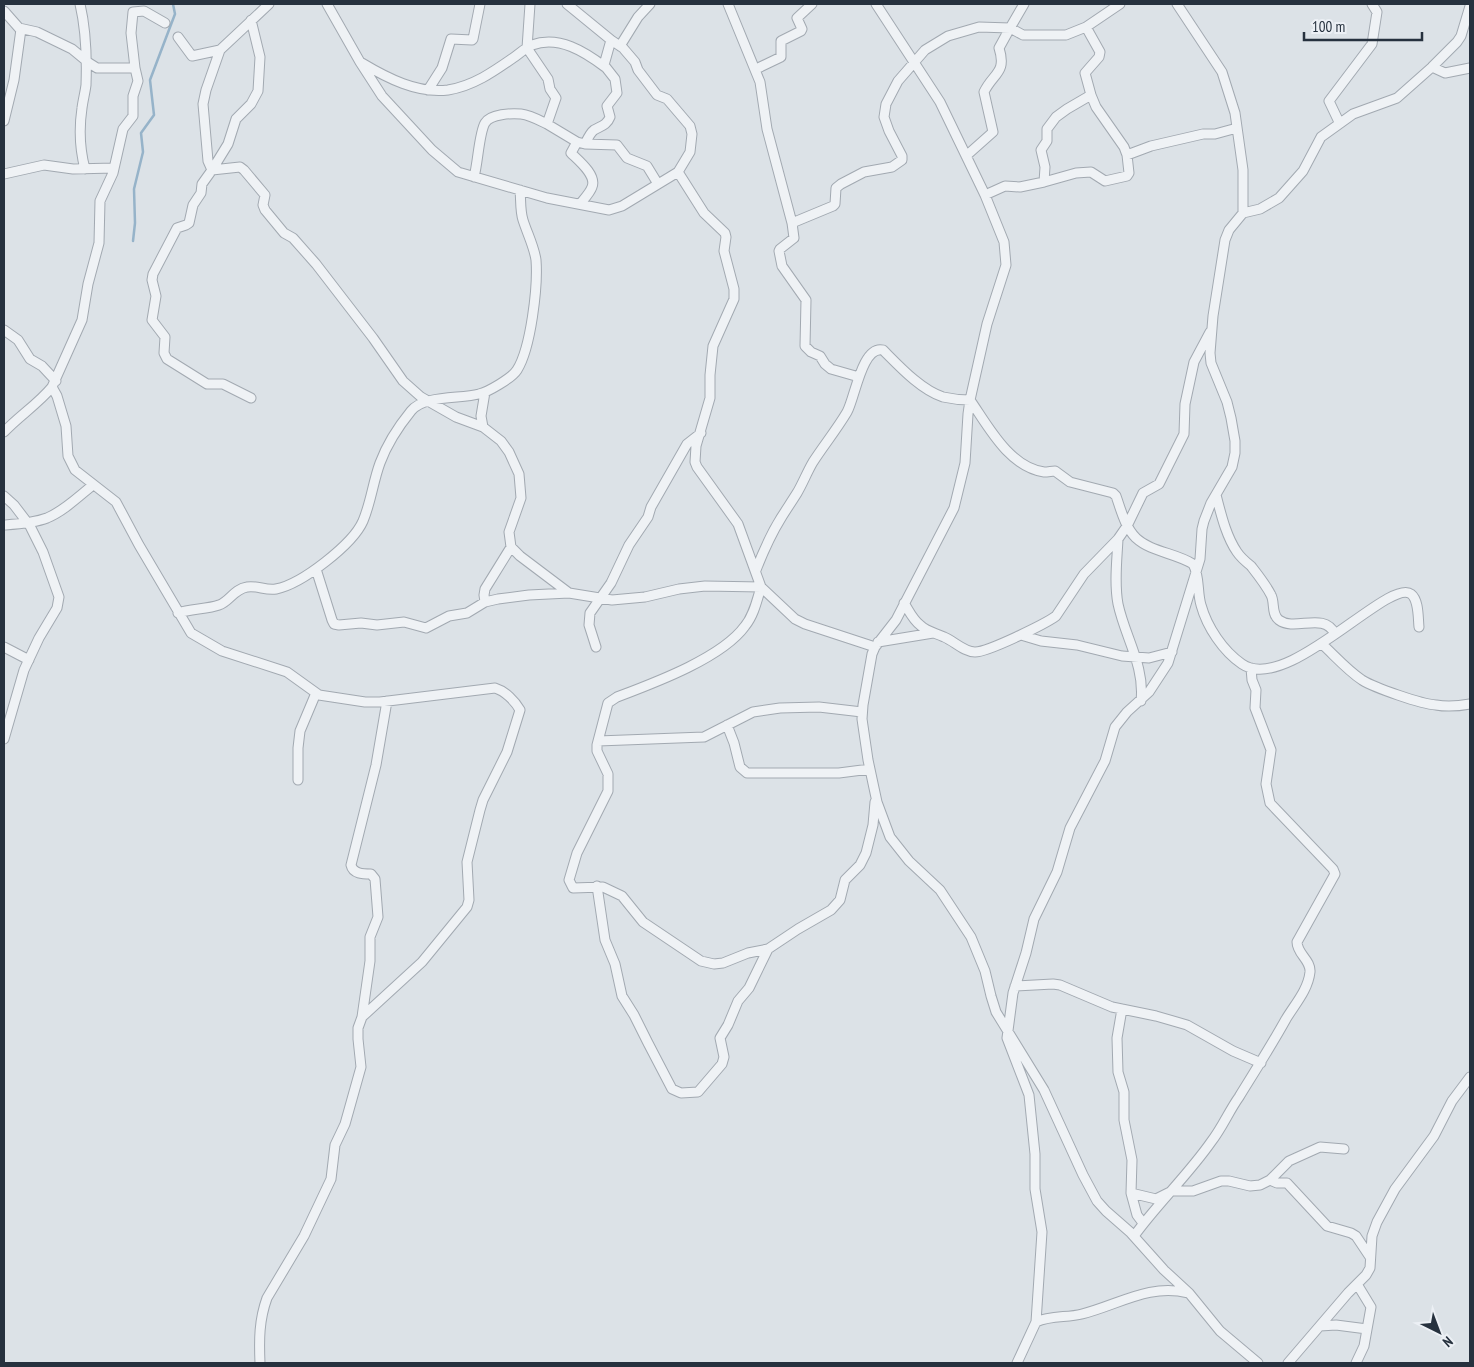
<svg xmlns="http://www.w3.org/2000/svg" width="1474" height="1367" font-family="'PT Sans Narrow',sans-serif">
  <rect width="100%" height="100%" fill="#dce2e7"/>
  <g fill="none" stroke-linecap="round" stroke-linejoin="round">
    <path stroke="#96b3c9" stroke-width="2.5" d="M133,241L135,223L134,189L143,152L141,133L154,115L150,80L175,14L173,4"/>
    <defs>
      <path id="street" d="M80,4C86,30 87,58 86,85C85,93 83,100 82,108C79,128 80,150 85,169
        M327,4L360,62L382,96L432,150L458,172L547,198L609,210L622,206L678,172L704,213L725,233L726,237L724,251L734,289V299L713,346L710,375V398L696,446L695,462L697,467L738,524L761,587L795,619L805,624L875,647
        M530,4L527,48L548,79L550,89L556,98L547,124L577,142L571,153C578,160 597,175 592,187C590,193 583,200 580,204
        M567,4L611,40L604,65L615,79L617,93L607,106L610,117C607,125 601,126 594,130C590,133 587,140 585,144L577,142
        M728,4L760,82L767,129L792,223L794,238L780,249L779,251L782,266L806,300L805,346L811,352L820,356L825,364L831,369L859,377
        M876,4L940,102L985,195L1004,242L1006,265L987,324L970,400L968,414L965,463L954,508L896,620L875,647L872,654L863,705L862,719L868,760L877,802L890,837L909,861L940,890L971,937L985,971L991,996L996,1012L1044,1090L1083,1175L1097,1201L1106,1211L1130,1232L1164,1270L1189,1293L1220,1331L1258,1363
        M4,11L19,28L37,32L72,49L89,63L97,68H135
        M1086,27L1100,52L1099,57L1085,73L1091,95
        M178,37L192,56L220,50
        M611,40L623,48L635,62L638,70L657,95L667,99L690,126L692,134L690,152L678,172
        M620,46L638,17L650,4
        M362,63C387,78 418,94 448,90C473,86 493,72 513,58C519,54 525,48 532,45C559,35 585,52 605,67
        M1432,67L1445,73L1470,68
        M756,69L781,57V41L801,31L802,29L797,18L812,4
        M428,90L442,68L451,39L472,40L473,39L480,4
        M4,121L14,80L21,29
        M1339,122L1329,101L1372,44L1377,12L1372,4
        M585,144L617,145L627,158L647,166L658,184
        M966,156L993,132L984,92C993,73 1007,73 999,48L1010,28L1023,35H1066L1086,27L1120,4
        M212,170L240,167L244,170L265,195L263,205L265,210L284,233L293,238L316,264L373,338L403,381L421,397L456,417L483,427
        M212,170L228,144L236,119L251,104L258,91L260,57L251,20
        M4,174L44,165L73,169L114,168
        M474,177C478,163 479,133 485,123C490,114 512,113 521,114C530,115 539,120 547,124
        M1044,182L1076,173L1091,172L1105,181L1127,176L1129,173L1127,155
        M985,195L1005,186L1020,187L1044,182L1045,167L1041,150L1047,141V129L1056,117L1067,109L1091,95L1096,107L1124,147L1127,155L1151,146L1203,134H1215L1237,128
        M1243,213L1260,209L1279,198L1303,171L1321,137L1353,114L1397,98L1432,67L1457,42L1461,36L1470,6
        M792,223L833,206L835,204L836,188L841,184L864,172L892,167L902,160V156L889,131L884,117L886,104L898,81L925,50L948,36L979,27L1010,28L1024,4
        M4,330L18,340L30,359L42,366L56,381
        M52,387L57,396L66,426L68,456L75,470L116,502L139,545L191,633L222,651L287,672L319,695L365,702H380L495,688C505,691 515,701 520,710L507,752L483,800L480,810L467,862L469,900L467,907L422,962L362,1017L358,1028V1039L361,1067L345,1124L335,1145L331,1179L304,1236L267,1298C259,1320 259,1340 260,1363
        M485,392L481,416L483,427L501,441L509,452L519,474L521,498L509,532L511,547L520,556L569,593L612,600L645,597L679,589L705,586L761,587C757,600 754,615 745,626C722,658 654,683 617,697L608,703L597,745V751L608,774V791L577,853L569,880L573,888L603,887L622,896L643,922L701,961L714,964L723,963L748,953L768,949
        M251,398L223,384H207L167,359L164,353L165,337L152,320L156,296L152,280L153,274L177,228L186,225L189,223L193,205L201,193L202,184L212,170L208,161L203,104L206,90L220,50L269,4
        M4,432C19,416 38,404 52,387L82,320L88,284L99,243L100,201L113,173L123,129L133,116V96L138,81L135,68L131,33L133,12L144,11L165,23
        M1216,495C1221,514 1226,536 1237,552C1241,558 1246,562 1251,566C1258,575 1266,585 1271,595C1275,602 1271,614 1279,620C1295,632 1324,611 1335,634
        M4,496L14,505L30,526L43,552L59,597L57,608L39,638L24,670L4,739
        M4,525C18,524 34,523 47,518C64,511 79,496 93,485
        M1118,539C1117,560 1114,583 1118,604C1125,637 1145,666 1141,701
        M316,569L332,620L334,624L339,625L361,623L377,625L404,622L426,628L449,616L467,613L485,602L498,599L529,595L569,593
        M756,570C763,552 771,534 781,518C786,510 792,501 797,493C803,483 807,472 813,462C824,445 837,429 847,412C855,398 862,345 883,350C899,366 921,390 943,397C952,399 961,400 970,400C988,426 1009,467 1044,472C1048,472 1052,471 1055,471L1070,482L1113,493L1116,496C1121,510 1125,527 1136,538C1151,552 1176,553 1193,564C1200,576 1197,592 1201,605C1207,627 1223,651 1242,664C1287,695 1389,577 1411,594C1419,600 1418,618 1419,627
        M485,602L484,595L485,589L511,547
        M904,603C909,611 913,620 920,625C927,632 936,633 944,637C954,641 964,652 975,652C988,652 1045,624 1056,616L1084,574L1118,539L1127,526L1143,493L1159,484L1184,434L1185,404L1194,362L1210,332
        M178,613C190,609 208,609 219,605C229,602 234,589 247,587C257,585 266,591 276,589C302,584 353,544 363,521C371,502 373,482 380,463C387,444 398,427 411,411C424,395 460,399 479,394C488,392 512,378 517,370C531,348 538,286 536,260C534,246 527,233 523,220C520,211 521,200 520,190
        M1021,635L1041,641L1077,645L1122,656L1149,658L1172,652
        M878,642L933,633
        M1322,644C1335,656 1347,670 1362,680C1375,688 1421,704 1436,705C1447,707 1459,706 1470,704
        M4,647L29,660
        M596,647L589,625L590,613L611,583L629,545L648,517L651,507L687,444L701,433
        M727,725L734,743L740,767L747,773H839L870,769
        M598,741L704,737L753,712L780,708L819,707L862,712
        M298,780V748L300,731L316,693
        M597,886L605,940L615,964L622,996L634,1015L648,1043L672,1089L681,1093L698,1092L722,1064L724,1057L720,1038L728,1025L738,1001L749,988L768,949L798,929L831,910L840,900L845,880L860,865L866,853L873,825L875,802
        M1015,986L1053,984L1060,985L1112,1007L1156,1016L1187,1025L1233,1051L1261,1063
        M1122,1009L1117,1038L1118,1072L1124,1092V1120L1132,1160L1131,1193L1137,1215L1143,1223
        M362,1017L370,961V937L378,917L375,879L371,874C363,874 353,874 351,865L376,765L387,701
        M1270,1180L1277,1183H1287L1327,1226L1351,1233L1356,1236L1370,1257
        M1131,1193L1156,1199L1172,1191H1193L1221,1181H1229L1250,1186L1260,1185L1270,1180L1289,1161L1320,1147L1344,1149
        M1134,1236C1158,1203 1188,1175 1211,1142C1222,1128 1229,1111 1239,1097C1255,1071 1271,1046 1286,1019C1295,1004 1308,990 1310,972C1311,960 1297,954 1297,942L1335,874L1333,869L1270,803L1266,784L1271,750L1255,708L1256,690L1252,680L1251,668
        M1036,1322C1051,1315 1067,1318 1082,1314C1118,1305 1150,1283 1188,1293
        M1320,1326L1336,1325L1367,1329
        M1017,1363L1036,1322L1042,1232L1035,1189V1154L1029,1095L1007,1038L1013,993L1026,953L1034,919L1057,872L1070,828L1105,761L1115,727L1127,712L1149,692L1168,663L1200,559L1202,529L1204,521L1211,503L1232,467L1235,453V441L1231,418L1227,402L1211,363L1210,353L1213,316L1225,240L1229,230L1243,213V170L1235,113L1222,72L1177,4
        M1288,1363L1348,1293L1366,1275L1370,1268L1372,1236L1377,1222L1395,1189L1434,1136L1452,1101L1470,1077
        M1356,1363L1364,1346L1371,1307L1357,1284"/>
    </defs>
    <use href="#street" stroke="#a2a9b1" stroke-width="11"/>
    <use href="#street" stroke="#eff2f5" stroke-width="9"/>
  </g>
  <rect width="1474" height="1367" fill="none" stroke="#26313e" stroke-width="10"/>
  <g transform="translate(1439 1332) rotate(138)" stroke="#ecf0f5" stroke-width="4" paint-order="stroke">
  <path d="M0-4L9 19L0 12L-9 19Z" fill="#26313e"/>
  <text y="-8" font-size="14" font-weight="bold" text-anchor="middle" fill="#26313e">N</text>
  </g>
  <path d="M1304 32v8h118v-8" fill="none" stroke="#26313e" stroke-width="2.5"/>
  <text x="1312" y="32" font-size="15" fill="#26313e" stroke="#ecf0f5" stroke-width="4" paint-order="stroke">100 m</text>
</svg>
